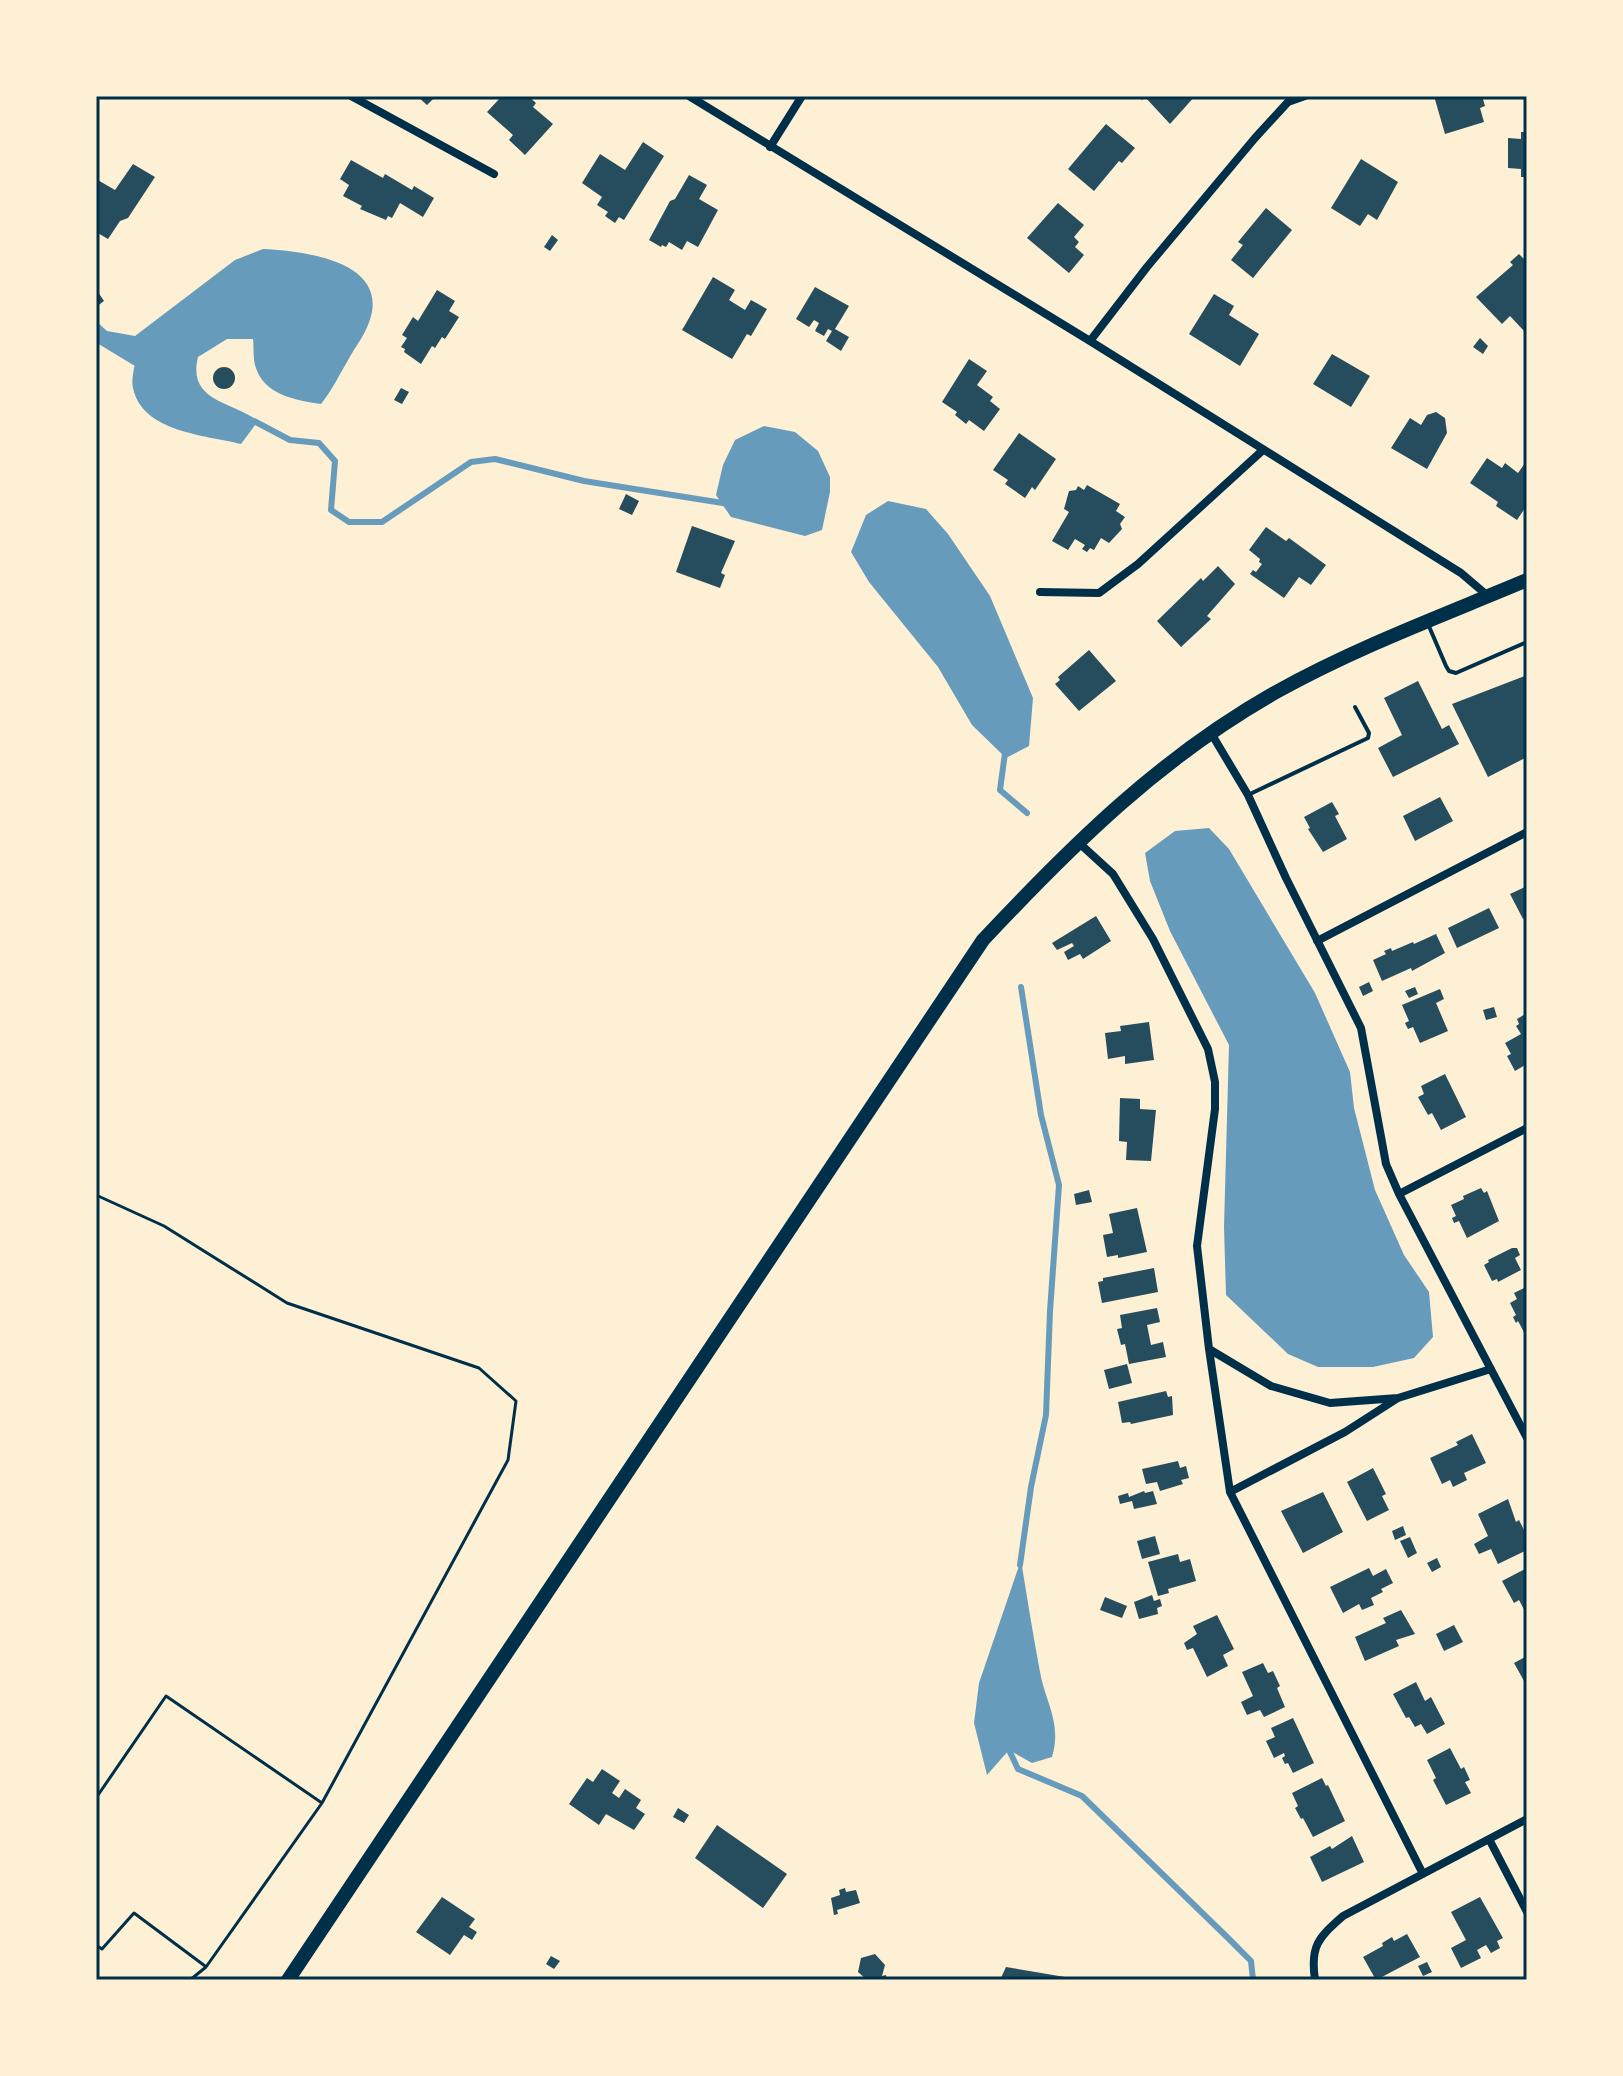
<svg xmlns="http://www.w3.org/2000/svg" width="1623" height="2076" font-family="'Sofia Sans Condensed',sans-serif">
  <rect width="100%" height="100%" fill="#fdf0d5"/>
  <path fill="#669bbc" d="M263,249C300,251 381,259 372,312C368,332 356,345 347,362C338,377 332,390 321,404C295,400 263,395 255,365C253,357 254,347 253,339H227L198,357C187,402 232,401 258,421L241,444C205,435 142,432 133,388C131,380 134,370 135,362L96,339V321L107,331L135,336L235,260Z
    M764,426L795,432L818,451L830,477V492L822,530L805,536L731,517L716,495L723,465L735,440Z
    M888,501L926,509L948,534L990,596L1033,698L1029,746L1006,758L972,725L938,667L869,582L851,552L866,515Z
    M1209,828L1229,849L1315,993L1350,1072L1354,1108L1375,1190L1404,1255L1429,1292L1433,1337L1414,1358L1373,1367H1318L1288,1354L1226,1295L1224,1227L1229,1045L1170,931L1150,881L1145,853L1175,831Z
    M1021,1560C1027,1597 1033,1635 1040,1672C1046,1704 1062,1723 1052,1757L1032,1763L1009,1750L987,1775L974,1723L979,1683Z"/>
  <g fill="none" stroke-linecap="round" stroke-linejoin="round">
    <path stroke="#669bbc" stroke-width="6" d="M96,339L134,362
      M254,421L290,440L319,443L335,461L331,510L349,522H382L471,462L495,459L584,481L729,504
      M1005,753L1000,790L1027,813
      M1020,1565L1031,1487L1046,1415L1050,1311L1059,1185L1041,1115L1021,987
      M1010,1744L1009,1750L1018,1769L1082,1796L1228,1938L1251,1961L1253,1980"/>
  </g>
  <path fill="#264d5e" d="M417,96H436L427,105Z
    M502,96H528L536,103L533,107L553,124L525,155L509,140L513,135L487,112Z
    M1139,96H1195L1170,124L1145,97L1142,100Z
    M1434,96H1482L1485,106L1480,108L1484,122L1445,134Z
    M1106,124L1135,148L1122,163L1119,161L1094,191L1068,169Z
    M1521,132H1527V177H1521V169L1508,168V138L1521,139Z
    M643,142L664,156L624,220L619,217L615,223L605,216L608,212L597,205L602,197L582,183L600,154L625,170Z
    M1361,159L1398,182L1377,220L1368,214L1360,226L1331,208Z
    M351,160L383,178L385,174L412,190L414,186L434,198L423,217L400,203L392,218L388,216L386,220L360,209L362,206L343,196L349,185L340,179Z
    M133,164L155,177L128,218L120,221L108,239L96,232V179L115,190Z
    M689,175L707,185L699,199L718,210L698,247L687,241L682,250L669,242L666,247L662,245L661,247L649,240L670,201L675,199Z
    M1058,203L1084,225L1074,237L1079,242L1075,247L1084,255L1069,273L1027,238Z
    M1266,208L1292,230L1253,278L1231,260L1243,245L1238,242Z
    M552,235L558,240L550,251L544,247Z
    M1519,254L1527,262V330L1525,332L1510,316L1502,324L1476,297L1513,265L1510,262Z
    M713,277L735,290L729,300L745,310L751,300L767,309L751,336L747,334L732,359L682,330Z
    M815,287L849,306L835,329L849,337L841,351L826,341L832,331L828,329L824,336L815,331L819,323L814,320L809,327L796,319Z
    M96,289L104,301L96,307Z
    M437,290L455,301L449,311L459,317L445,339L442,337L435,348L432,346L421,364L404,352L405,349L401,347L407,338L402,335L413,317L418,321Z
    M1214,294L1234,306L1229,315L1259,334L1240,366L1189,334Z
    M1480,338L1488,346L1483,354L1473,347Z
    M1332,354L1370,376L1351,407L1313,384Z
    M969,359L987,371L977,385L993,397L990,401L1000,409L984,431L969,420L966,424L955,415L957,412L942,402Z
    M213 378a11 11 0 1 1 22 0a11 11 0 1 1-22 0Z
    M401,388L409,392L402,404L394,400Z
    M1436,412L1445,418L1447,433L1427,469L1391,448L1410,418L1421,425L1427,415Z
    M1019,433L1056,459L1035,490L1032,487L1025,498L1005,484L1008,480L993,470Z
    M1487,458L1502,468L1505,463L1518,473L1525,463L1527,465V505L1517,520L1496,506L1498,502L1470,483Z
    M1087,485L1120,504L1116,511L1125,517L1120,524L1122,529L1109,543L1101,538L1094,550L1090,548L1087,552L1082,549L1085,545L1075,539L1068,550L1052,541L1069,512L1064,509L1069,491L1076,490L1078,486L1084,490Z
    M626,494L639,501L632,515L619,509Z
    M692,526L735,541L721,573L725,575L720,588L676,572Z
    M1266,527L1286,541L1289,538L1326,565L1311,585L1299,577L1284,598L1250,574L1253,570L1256,572L1262,564L1259,562L1260,559L1249,550Z
    M1218,566L1235,584L1207,616L1211,619L1181,647L1157,621L1201,578L1203,581Z
    M1089,650L1116,681L1079,711L1055,684L1060,680L1058,677Z
    M1527,675V757L1488,777L1452,704Z
    M1418,681L1442,729L1449,725L1459,744L1393,777L1378,748L1402,735L1384,698Z
    M1440,797L1453,821L1415,841L1403,816Z
    M1332,802L1339,814L1335,816L1347,839L1323,852L1308,829L1310,828L1304,817Z
    M1527,886V917L1523,919L1510,894Z
    M1489,908L1499,928L1457,948L1448,928Z
    M1096,916L1111,941L1083,959L1080,954L1068,960L1064,952L1074,946L1072,943L1057,950L1052,943Z
    M1436,934L1445,953L1412,971L1411,968L1382,981L1373,960L1386,954L1384,951L1391,948L1392,951L1413,942L1414,944Z
    M1369,982L1373,991L1363,996L1359,987Z
    M1415,987L1418,994L1409,998L1405,991Z
    M1440,989L1444,999L1436,1003L1448,1031L1420,1043L1413,1027L1408,1029L1405,1023L1409,1021L1402,1005Z
    M1494,1007L1497,1017L1486,1020L1483,1010Z
    M1527,1013V1064L1515,1071L1507,1056L1511,1054L1505,1043L1521,1034L1516,1026L1519,1024L1517,1019Z
    M1149,1022L1154,1060L1125,1064V1056L1108,1059L1105,1033L1121,1031L1120,1026Z
    M1445,1074L1466,1117L1441,1130L1432,1113L1428,1115L1418,1097L1424,1094L1421,1086Z
    M1120,1098L1140,1099V1109L1156,1110L1151,1161L1126,1160L1127,1142L1119,1141Z
    M1481,1188L1484,1193L1487,1191L1499,1221L1467,1238L1459,1221L1454,1223L1452,1218L1456,1216L1451,1205L1464,1199L1463,1196Z
    M1089,1190L1092,1202L1076,1205L1074,1194Z
    M1137,1208L1147,1252L1118,1258V1255L1107,1257L1103,1235L1113,1233L1109,1214Z
    M1512,1248H1517L1520,1255L1515,1258L1521,1270L1498,1282L1497,1279L1492,1281L1484,1265L1489,1262L1488,1260Z
    M1154,1268L1158,1292L1102,1303L1098,1282L1103,1281V1278Z
    M1524,1288L1527,1290V1338L1518,1321L1516,1323L1513,1317L1516,1315L1510,1303L1517,1299L1514,1293Z
    M1157,1308L1160,1322L1147,1325L1151,1345L1163,1342L1166,1357L1129,1364L1125,1344L1121,1345L1117,1329L1122,1328L1120,1315Z
    M1127,1364L1132,1383L1109,1389L1104,1370Z
    M1166,1391L1168,1397L1172,1396L1173,1415L1131,1424L1130,1422L1122,1423L1118,1402Z
    M1472,1434L1486,1463L1464,1473L1467,1480L1453,1487L1450,1480L1442,1484L1430,1458L1458,1445L1456,1442Z
    M1178,1461L1180,1468L1186,1466L1189,1478L1181,1480L1183,1484L1160,1491L1157,1482L1146,1484L1142,1469Z
    M1373,1468L1386,1494L1382,1496L1389,1510L1367,1521L1347,1482Z
    M1144,1491L1145,1493L1153,1491L1157,1504L1134,1509L1132,1501L1120,1504L1118,1496L1128,1493L1129,1497Z
    M1323,1492L1343,1532L1303,1553L1281,1511Z
    M1508,1499L1516,1522L1519,1520L1527,1536V1550L1498,1564L1491,1549L1479,1554L1474,1544L1488,1536L1478,1514Z
    M1403,1526L1406,1535L1395,1540L1392,1531Z
    M1155,1536L1160,1554L1142,1559L1137,1541Z
    M1410,1537L1417,1553L1408,1558L1400,1541Z
    M1178,1554L1180,1562L1190,1559L1196,1581L1168,1589L1169,1593L1158,1596L1148,1562Z
    M1437,1558L1441,1567L1432,1572L1427,1563Z
    M1369,1568L1373,1576L1386,1569L1393,1583L1381,1589L1383,1592L1371,1598L1374,1605L1362,1610L1359,1604L1343,1613L1330,1587Z
    M1527,1568V1615L1519,1600L1514,1603L1502,1581Z
    M1152,1595L1154,1601L1160,1599L1162,1606L1157,1608L1158,1614L1139,1619L1134,1602Z
    M1105,1597L1127,1606L1122,1618L1100,1610Z
    M1401,1610L1415,1634L1396,1640L1399,1646L1365,1661L1355,1637L1386,1623L1383,1618Z
    M1217,1615L1234,1649L1223,1655L1228,1666L1207,1677L1193,1648L1187,1650L1184,1643L1197,1634L1193,1626Z
    M1454,1625L1463,1642L1444,1651L1436,1634Z
    M1527,1656V1679L1524,1681L1514,1663Z
    M1263,1663L1268,1673L1273,1671L1280,1686L1277,1688L1285,1707L1264,1717L1260,1710L1247,1715L1241,1702L1253,1696L1242,1672Z
    M1416,1682L1425,1701L1431,1697L1445,1724L1427,1734L1421,1724L1415,1727L1409,1717L1406,1718L1393,1694Z
    M1293,1718L1314,1763L1293,1773L1288,1763L1285,1764L1282,1758L1285,1756L1284,1753L1274,1758L1266,1741L1275,1737L1271,1728Z
    M1450,1748L1461,1769L1464,1767L1470,1780L1465,1782L1471,1793L1446,1805L1433,1780L1436,1778L1427,1760Z
    M602,1769L620,1781L612,1793L619,1798L625,1789L641,1800L636,1808L645,1814L634,1830L606,1814L599,1825L569,1804L587,1778L593,1782Z
    M1322,1778L1326,1786L1328,1785L1345,1821L1313,1837L1303,1818L1301,1819L1295,1808L1298,1806L1292,1793Z
    M678,1808L689,1815L684,1823L673,1817Z
    M717,1825L787,1874L763,1908L695,1858Z
    M1352,1836L1364,1862L1322,1882L1310,1857L1330,1846L1332,1849Z
    M845,1888L846,1892L856,1890L860,1903L837,1910L838,1914L834,1915L831,1898L840,1895L839,1890Z
    M442,1897L475,1919L469,1927L477,1932L472,1940L464,1935L450,1955L416,1932Z
    M1480,1897L1503,1938L1497,1941L1500,1948L1491,1953L1486,1945L1477,1950L1481,1958L1461,1968L1451,1948L1466,1940L1451,1912Z
    M1407,1934L1420,1957L1376,1980L1363,1957L1383,1946L1382,1943L1392,1937L1394,1941Z
    M875,1954L885,1965L882,1976L886,1975L887,1980H867L858,1972L861,1958Z
    M551,1956L560,1961L554,1969L546,1964Z
    M1427,1962L1432,1972L1423,1976L1418,1966Z
    M1006,1967L1065,1977L1064,1980H1000Z"/>
  <g fill="none" stroke-linecap="round" stroke-linejoin="round">
    <path stroke="#003049" stroke-width="3" d="M96,1195L164,1226L287,1303L479,1368L516,1401L508,1460L322,1803L206,1967L190,1980
      M96,1798L166,1696L322,1803
      M96,1945L102,1949L134,1913L205,1966"/>
    <path stroke="#003049" stroke-width="4" d="M1428,624L1446,666L1449,671L1456,673L1527,642
      M1250,794L1368,738L1369,733L1355,707"/>
    <path stroke="#003049" stroke-width="8" d="M351,96L494,174
      M689,96L1090,341L1461,573L1488,596
      M770,147L802,96
      M1090,341L1147,267L1255,138L1288,102L1305,96
      M1040,592L1099,593L1138,564L1263,450
      M1211,733L1248,795L1286,878L1361,1028L1386,1164L1399,1194L1527,1438
      M1078,842L1113,874L1153,939L1208,1049L1215,1082V1109L1197,1246L1209,1349L1271,1386L1330,1403L1398,1398
      M1317,941L1527,832
      M1399,1194L1527,1128
      M1209,1349L1230,1492L1423,1874
      M1230,1492L1345,1432L1398,1398L1491,1369
      M1489,1839L1527,1912
      M1315,1980C1310,1946 1318,1938 1343,1916L1527,1819"/>
    <path stroke="#003049" stroke-width="14" d="M288,1980L983,940C1074,843 1162,756 1278,691C1357,647 1444,615 1527,580"/>
  </g>
  <rect width="1623" height="2076" fill="none" stroke="#fdf0d5" stroke-width="196"/>
  <rect x="98" y="98" width="1427" height="1880" fill="none" stroke="#003049" stroke-width="3"/>
</svg>
